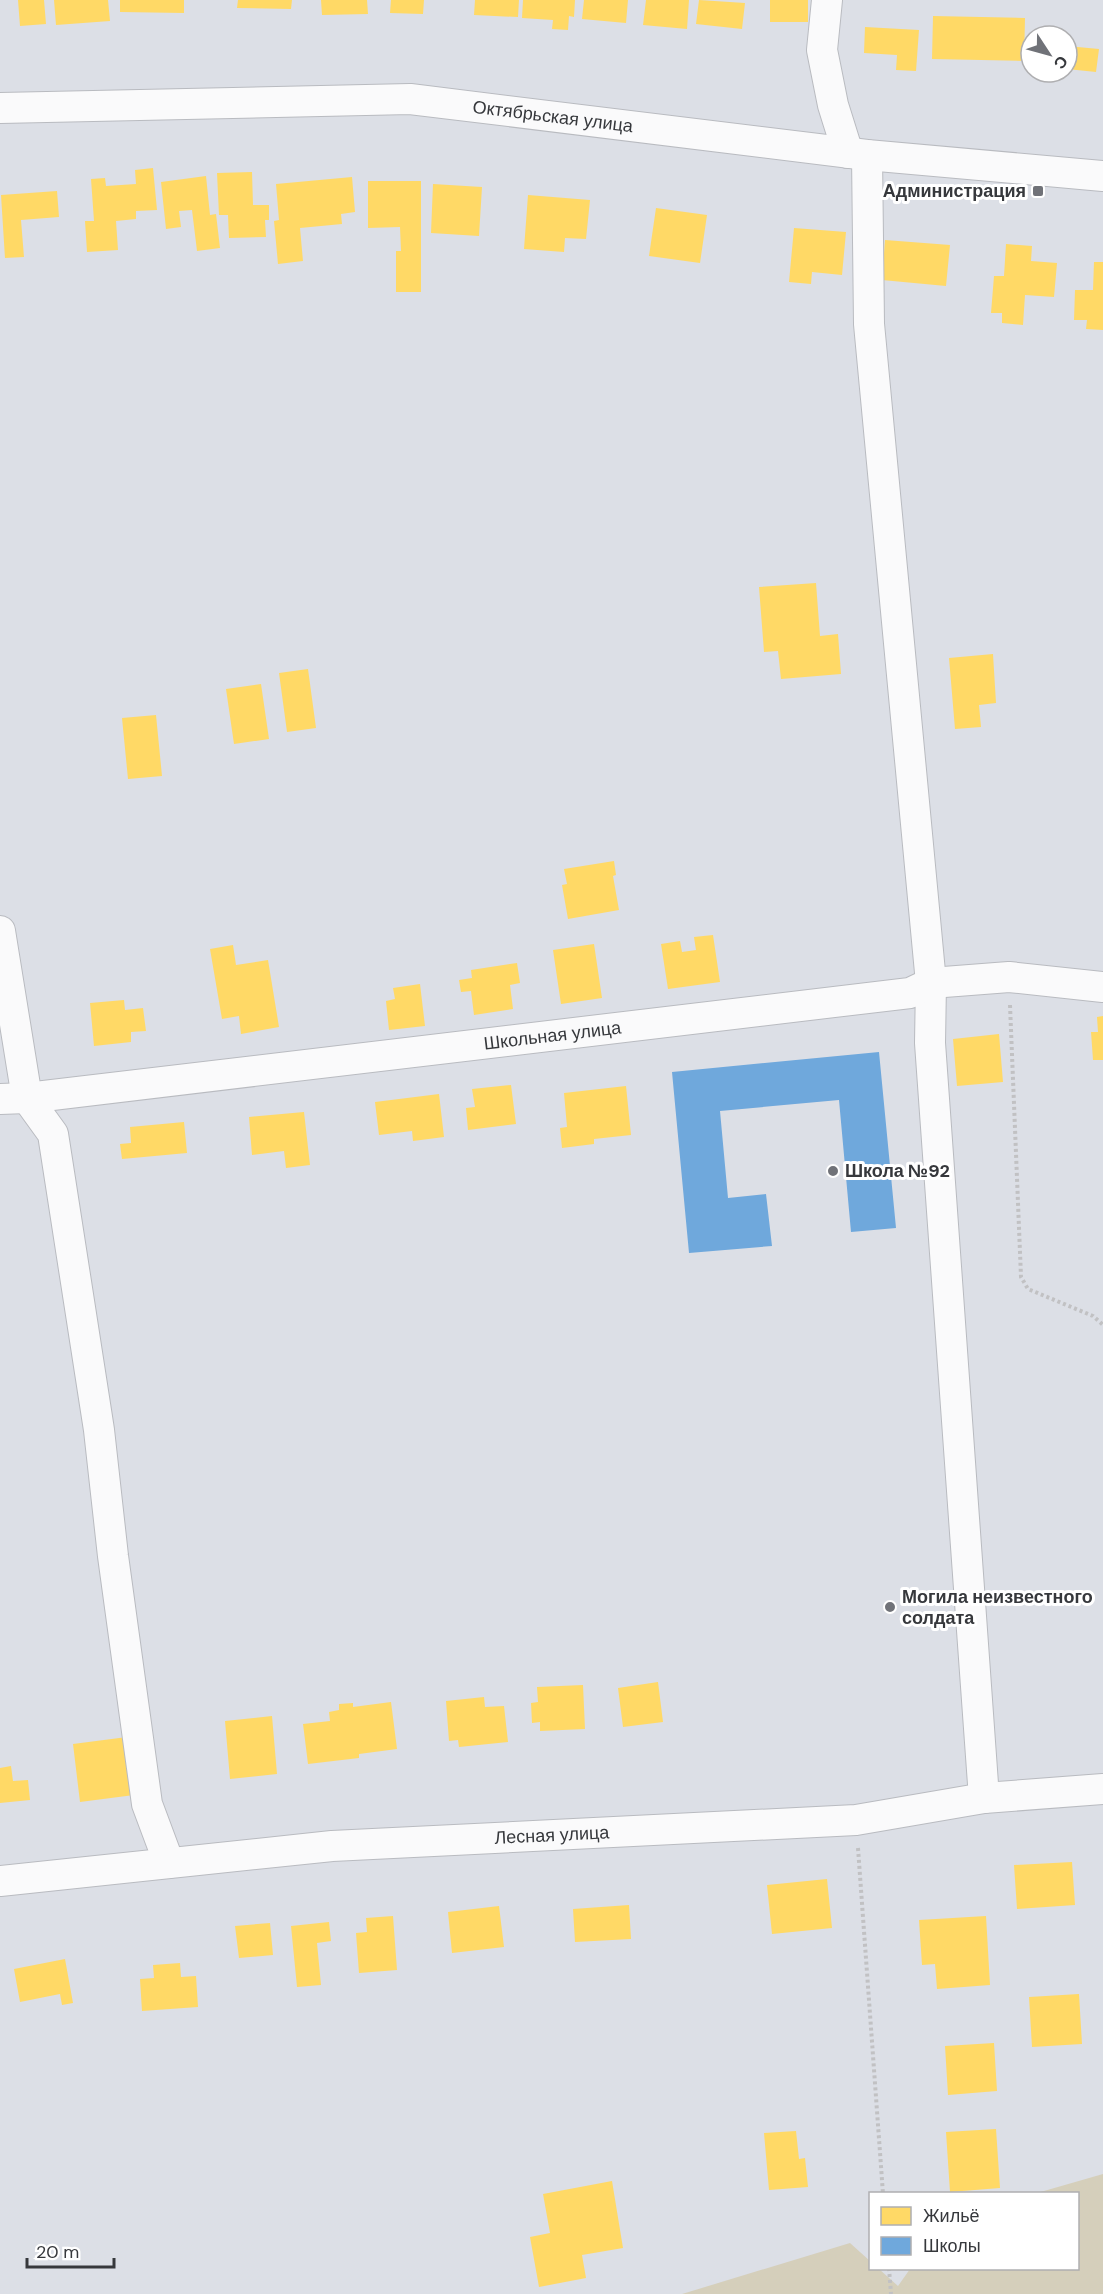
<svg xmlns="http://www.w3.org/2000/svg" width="1103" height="2294" font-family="'DM Sans',sans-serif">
  <rect width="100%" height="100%" fill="#dcdfe6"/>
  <path fill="#d5cfbb" d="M1103,2174V2294H682L850,2243L870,2261V2268L879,2269L898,2286L910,2269L1078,2268V2194L1037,2193Z"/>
  <path fill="#ffd966" d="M18,0H44L46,24L20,26Z
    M54,0H108L110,21L56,25Z
    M120,0H184V13L120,12Z
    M238,0H292L291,9L237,8Z
    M321,0H367L368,14L322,15Z
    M391,0H424L423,14L390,13Z
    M475,0H519L518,17L474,15Z
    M523,0H575L574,17L569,16L568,30L552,29L553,20L522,18Z
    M584,0H628L626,23L582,19Z
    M646,0H689L687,29L643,25Z
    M699,0L745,3L742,29L696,24Z
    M770,0H808V22H770Z
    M933,16L1025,18L1024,61L932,59Z
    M865,27L919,30L916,71L896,70L897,55L864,53Z
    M1067,46L1099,49L1096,72L1067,69Z
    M153,168L157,210L136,211V219L116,221L118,250L87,252L85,221H94L91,179L105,178L106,186L136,184L135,170Z
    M252,172L253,205H269V220H265L266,237L229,238L228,215H219L217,173Z
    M206,176L210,215L216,214L220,248L197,251L192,210L179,211L181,227L166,229L161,182Z
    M352,177L355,212L341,214L342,224L300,228L303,261L278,264L274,221L279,220L276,184Z
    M368,181H421V292H396V251H401L400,227L368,228Z
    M433,184L482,187L479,236L431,233Z
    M57,191L59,217L21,220L24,257L5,258L1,195Z
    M528,195L590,200L586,239L565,238L564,252L524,249Z
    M656,208L707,215L700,263L649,256Z
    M794,228L846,232L842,275L812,272L811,284L789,282Z
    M885,240L950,245L946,286L882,280Z
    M1006,244L1032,246L1031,261L1057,263L1054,297L1025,295L1023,325L1002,323V313H991L994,276H1004Z
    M1094,262H1103V330L1086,329L1087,320H1074L1075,290H1093Z
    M816,583L820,636L838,634L841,674L781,679L778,651L764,652L759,587Z
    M993,654L996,703L979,705L981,727L955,729L949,658Z
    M308,669L316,728L287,732L279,673Z
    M261,684L269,739L234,744L226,689Z
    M156,715L162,776L128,779L122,718Z
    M614,861L616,875L613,876L619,910L568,919L562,885L567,884L564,869Z
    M713,935L720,982L668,989L661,944L680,941L682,952L696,950L694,937Z
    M594,944L602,998L561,1004L553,950Z
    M233,945L236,965L268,960L279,1027L241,1034L239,1016L222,1019L210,949Z
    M517,963L520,983L510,985L513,1009L474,1015L471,991L461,992L459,980L472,978L471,970Z
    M420,984L425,1026L389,1030L386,1001L395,999L393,988Z
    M124,1000L125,1010L143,1008L146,1031L131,1032V1042L94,1046L90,1003Z
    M1103,1016V1060H1093L1091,1032H1098L1097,1017Z
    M999,1034L1003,1082L957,1086L953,1039Z
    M511,1085L516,1124L468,1130L466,1108L475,1107L472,1089Z
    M626,1086L631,1135L594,1139V1144L562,1148L560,1128L567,1127L564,1093Z
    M439,1094L444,1137L413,1141L412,1131L379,1135L375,1102Z
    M304,1112L310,1165L286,1168L284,1151L252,1155L249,1117Z
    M184,1122L187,1153L122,1159L120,1144L131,1143L130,1127Z
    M658,1682L663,1722L623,1727L618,1688Z
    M583,1685L585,1729L540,1731V1722L532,1723L531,1703L538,1702L537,1687Z
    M484,1697L485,1707L504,1706L508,1742L459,1747L458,1740L449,1741L446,1701Z
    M391,1702L397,1749L359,1754V1758L308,1764L303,1724L330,1721L329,1712L339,1710V1704L353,1703V1707Z
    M272,1716L277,1774L230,1779L225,1721Z
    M127,1737L134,1795L80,1802L73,1744Z
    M11,1766L13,1781L28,1780L30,1800L0,1803V1768Z
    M1072,1862L1075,1905L1017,1909L1014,1865Z
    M827,1879L832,1928L772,1934L767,1885Z
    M629,1905L631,1939L575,1942L573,1909Z
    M499,1906L504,1947L452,1953L448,1912Z
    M393,1916L397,1970L359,1973L356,1933L367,1932L366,1918Z
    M986,1916L990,1985L937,1989L935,1964L922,1965L919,1920Z
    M329,1922L331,1941L317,1943L321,1985L297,1987L291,1926Z
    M270,1923L273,1955L239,1958L235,1926Z
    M65,1959L73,2003L62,2005L60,1994L20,2002L14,1969Z
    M180,1963L181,1977L196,1976L198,2007L142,2011L140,1979L154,1978L153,1965Z
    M1079,1994L1082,2044L1032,2047L1029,1997Z
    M994,2043L997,2091L948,2095L945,2046Z
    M996,2129L1000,2188L950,2192L946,2132Z
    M796,2131L799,2159L805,2158L808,2187L769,2190L764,2133Z
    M612,2181L623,2248L582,2255L586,2278L539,2287L530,2237L550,2233L543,2194Z"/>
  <path fill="#6fa8dc" d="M879,1052L896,1228L851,1232L839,1100L720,1111L728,1198L766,1194L772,1246L689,1253L672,1072Z"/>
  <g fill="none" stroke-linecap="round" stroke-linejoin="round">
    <defs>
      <g id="minor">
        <path d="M827,0L822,50L833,105L848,153"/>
        <path id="s1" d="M0,108L410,99L867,155L1103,176"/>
        <path d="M867,155L869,324L931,983L930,1043L984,1798"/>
        <path d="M0,931L27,1098L53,1134L99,1430L113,1556L147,1804L169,1863"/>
        <path id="s2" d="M0,1099L27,1098L910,993L931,983L1009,977L1103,987"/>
        <path id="s3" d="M0,1881L332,1846L856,1820L984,1798L1103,1789"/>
      </g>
    </defs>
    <use href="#minor" stroke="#b9bbc0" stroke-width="32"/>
    <path stroke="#c1c1c3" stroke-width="4" stroke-dasharray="3 3" stroke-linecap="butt" d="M1010,1005L1021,1277L1028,1289L1093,1316L1103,1325
      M858,1848L883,2194
      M889,2268L891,2294"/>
    <use href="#minor" stroke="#fafafb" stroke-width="30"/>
  </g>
  <g fill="#707278" stroke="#fff" stroke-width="2">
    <rect x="1032" y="185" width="12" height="12" rx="3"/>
    <circle cx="833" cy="1171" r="6"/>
    <circle cx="890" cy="1607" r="6"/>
  </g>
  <g text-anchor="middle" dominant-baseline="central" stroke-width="6" stroke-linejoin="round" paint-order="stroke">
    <g font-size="18" fill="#36383c" stroke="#fff">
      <text stroke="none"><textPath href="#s1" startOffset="554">Октябрьская улица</textPath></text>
      <text stroke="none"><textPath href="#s2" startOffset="556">Школьная улица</textPath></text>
      <text stroke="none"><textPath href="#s3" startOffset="554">Лесная улица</textPath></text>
    </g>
    <g font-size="18" font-weight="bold" fill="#36383c" stroke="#fff" text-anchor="start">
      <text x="1026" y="191" text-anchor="end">Администрация</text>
      <text x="845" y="1171">Школа №92</text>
      <text x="902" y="1597">Могила неизвестного<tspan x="902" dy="21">солдата</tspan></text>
    </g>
  </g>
  <rect x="869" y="2192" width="210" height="78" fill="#ffffff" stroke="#afafb1" stroke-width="1.5"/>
  <rect x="881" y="2207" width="30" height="18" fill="#ffd966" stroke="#afafb1" stroke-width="1.5"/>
  <text x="923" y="2222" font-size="18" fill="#36383c">Жильё</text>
  <rect x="881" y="2237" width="30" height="18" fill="#6fa8dc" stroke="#afafb1" stroke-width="1.5"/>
  <text x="923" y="2252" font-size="18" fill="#36383c">Школы</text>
  <g transform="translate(1049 54) rotate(126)"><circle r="28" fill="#ffffff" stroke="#afafb1" stroke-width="1.5"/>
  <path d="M0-4.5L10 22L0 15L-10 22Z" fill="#707278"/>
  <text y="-9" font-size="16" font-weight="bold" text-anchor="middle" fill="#36383c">С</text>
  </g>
  <path d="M27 2258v9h87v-9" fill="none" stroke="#36383c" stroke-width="3"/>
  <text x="36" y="2258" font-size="18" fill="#36383c" stroke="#ffffff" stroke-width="4.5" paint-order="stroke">20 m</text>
</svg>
